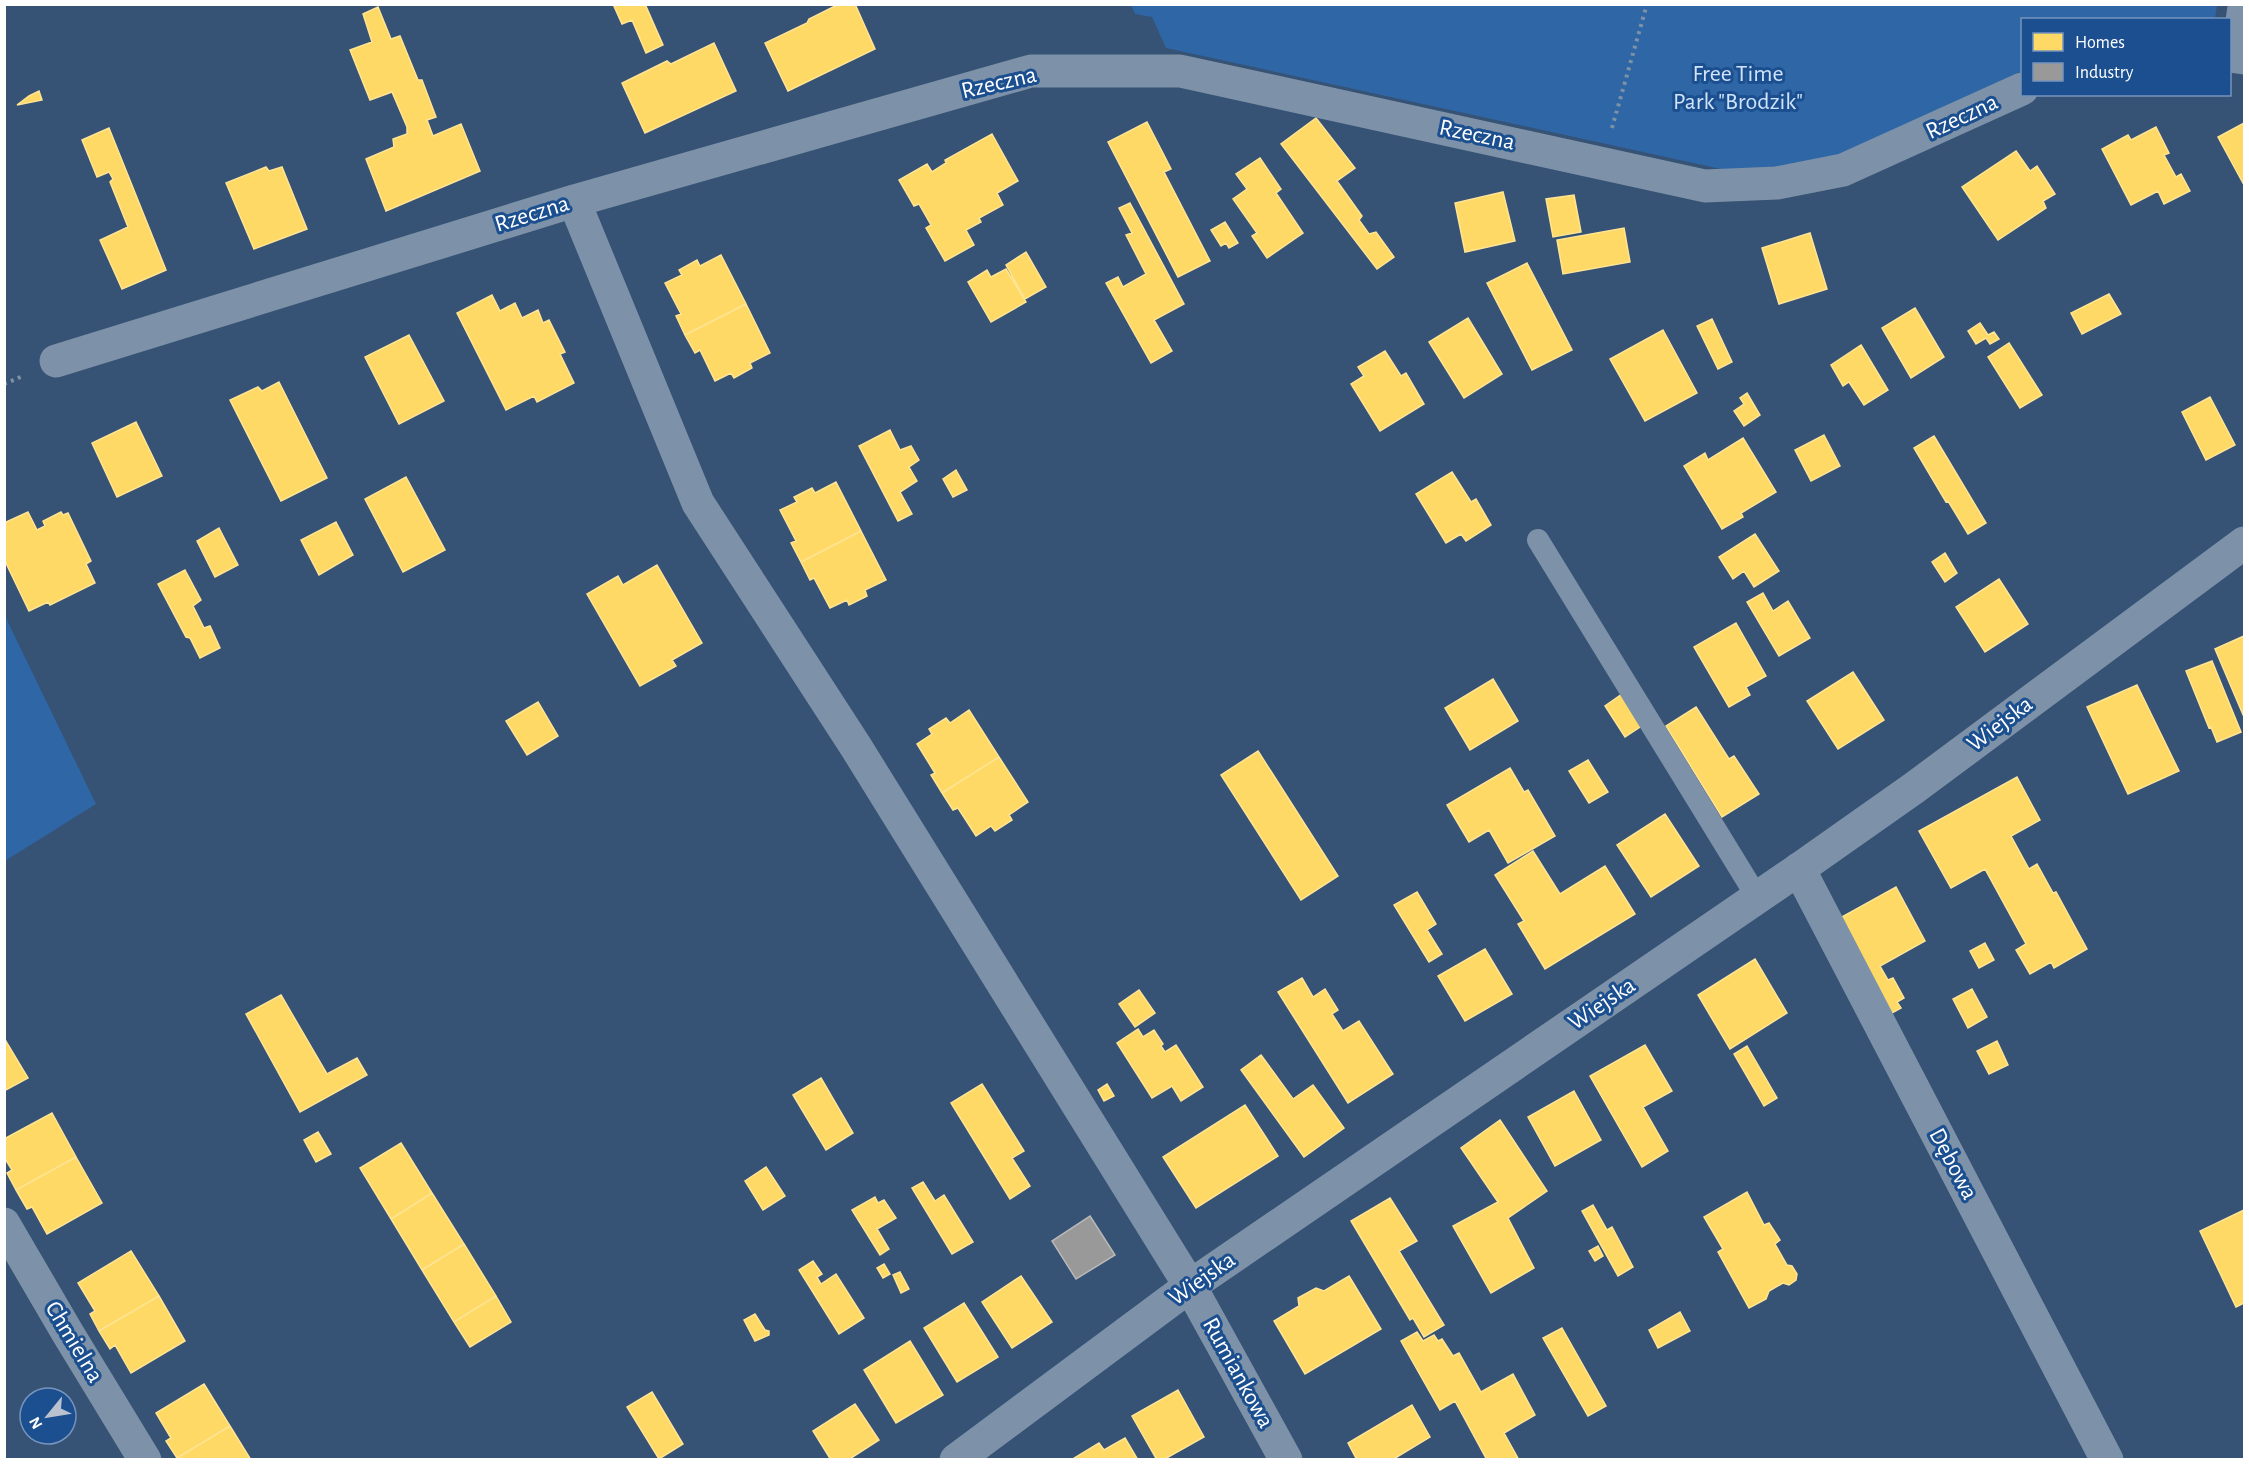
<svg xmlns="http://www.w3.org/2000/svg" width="2249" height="1464" font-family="'Alegreya Sans',sans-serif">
  <rect width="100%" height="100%" fill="#365274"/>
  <path fill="#2f66a5" d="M1131,5H2217L2215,19L2022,20V71L1933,116L1832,161L1739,173L1166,48L1152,17L1135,14Z
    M4,614L96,804L5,861H4Z"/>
  <path fill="#ffd966" stroke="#ffe494" stroke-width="1.5" d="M613,4H645L663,45L646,53L632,20L622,24Z
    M839,4H855L875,49L788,91L765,43L807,23L809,19Z
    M378,7L391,39L400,36L418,80H422L436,117L427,120L433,136L461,124L480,171L386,211L366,159L394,147L393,139L407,134V127L392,92L370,100L350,50L372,42L363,14Z
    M714,43L736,91L645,133L622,83L667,61L671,64Z
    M39,91L42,100L17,105L29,96Z
    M1316,118L1355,168L1337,181L1362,216L1359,220L1369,234L1376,232L1394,257L1377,269L1281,144Z
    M1147,122L1171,169L1164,172L1210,261L1178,277L1108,142Z
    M2244,123V185L2218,137Z
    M2156,127L2169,153L2164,155L2176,177L2181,174L2190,191L2164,204L2158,191L2131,205L2102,149L2128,135L2131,140Z
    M109,128L166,270L122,289L100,240L128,227L110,182L113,179L109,172L97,177L82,140Z
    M992,134L1018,181L997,193L1003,205L979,218L981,222L966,230L974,245L945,261L926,228L931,225L919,204L914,206L899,180L927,164L932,172L946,163L945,160Z
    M2016,151L2030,171L2037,166L2055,194L2043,201L2046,208L1998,240L1962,187Z
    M1260,158L1281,189L1276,193L1303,233L1267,258L1252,236L1257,233L1233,199L1247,189L1236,174Z
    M266,167L269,171L282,167L307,229L254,249L226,183Z
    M1503,192L1515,241L1465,252L1455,203Z
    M1574,195L1581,232L1553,237L1546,199Z
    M1130,203L1184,304L1154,320L1172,351L1151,363L1106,283L1118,277L1123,287L1146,274L1126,235L1132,233L1119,208Z
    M1225,222L1238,243L1229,248L1226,243L1221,246L1211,230Z
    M1624,228L1630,262L1563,274L1557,240Z
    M1810,233L1827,289L1779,304L1762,248Z
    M1026,252L1046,287L1025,299L1006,265Z
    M721,255L746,304L685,335L676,316L681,314L665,283L682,275L679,270L697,260L700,266Z
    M1527,263L1572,350L1532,370L1487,283Z
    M1006,269L1026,302L991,322L968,282L987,270L991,277Z
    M2109,294L2121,314L2082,334L2071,313Z
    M492,295L500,311L515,303L522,318L538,310L543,323L549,320L565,352L560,354L574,383L537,402L534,396L506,410L457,313Z
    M746,304L770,353L750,363L752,368L734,378L731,373L715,381L700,350L695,353L685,335Z
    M1915,308L1944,357L1911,378L1882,328Z
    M1468,318L1502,374L1464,398L1429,342Z
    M1712,319L1732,362L1718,369L1697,326Z
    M1980,323L1988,335L1994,332L1999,339L1990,344L1986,338L1976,344L1968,331Z
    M1663,330L1697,393L1645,421L1610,359Z
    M409,335L444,401L399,424L365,357Z
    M2009,343L2042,395L2020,408L1988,357Z
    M1861,345L1888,390L1864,405L1849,382L1843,386L1831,365Z
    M1385,351L1401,376L1406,373L1424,404L1380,431L1351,384L1364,376L1358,367Z
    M279,382L327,478L281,501L230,400L258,387L262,391Z
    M1747,393L1760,415L1744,426L1734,411L1744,404L1740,398Z
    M2210,397L2235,445L2206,460L2182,412Z
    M136,422L162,476L117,497L92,443Z
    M890,430L900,450L911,446L919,460L909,467L917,481L900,492L912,514L898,521L859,446Z
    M1824,435L1840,466L1811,481L1795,450Z
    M1934,436L1986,523L1968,534L1948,501L1946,502L1914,448Z
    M1743,438L1776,492L1741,513L1743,517L1722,529L1684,466L1705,453L1708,460Z
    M956,470L967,490L953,497L943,479Z
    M1452,472L1471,502L1476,499L1491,525L1466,541L1461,534L1446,543L1416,494Z
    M406,477L445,550L403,572L365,499Z
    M836,482L861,531L801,562L791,543L796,541L780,510L797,502L794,497L812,488L815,493Z
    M28,512L37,530L45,526L43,521L61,512L63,515L68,513L91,561L86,564L95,583L50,605L48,602L29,611L4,559V523Z
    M336,522L353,555L319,575L301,540Z
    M219,528L238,565L215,577L197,541Z
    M861,531L886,580L865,590L867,596L849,605L847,600L830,608L814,578L810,580L801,562Z
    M1755,534L1779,571L1754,587L1744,571L1733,579L1719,557Z
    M1945,553L1957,573L1945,582L1932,562Z
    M657,565L702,643L672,660L676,666L640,686L587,594L618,576L623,585Z
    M185,570L201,600L193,606L204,628L210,626L220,648L200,658L190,638L186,637L158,584Z
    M1999,579L2028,624L1985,652L1956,607Z
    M1763,593L1773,611L1788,601L1810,638L1779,656L1747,602Z
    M1736,623L1766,676L1746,687L1750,695L1729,707L1694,647Z
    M2244,636V717L2215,649Z
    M2212,661L2241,732L2217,742L2211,727L2209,728L2186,671Z
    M1853,672L1884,720L1838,749L1807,701Z
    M1493,679L1518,721L1470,750L1445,708Z
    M2137,685L2179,771L2128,794L2087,707Z
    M1622,694L1643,725L1625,737L1605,706Z
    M538,702L558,736L527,755L506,721Z
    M1696,707L1729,759L1734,756L1759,794L1722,817L1666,726Z
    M969,710L999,757L942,793L931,775L935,773L917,744L932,734L929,729L946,718L950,723Z
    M1258,751L1338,876L1301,900L1221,775Z
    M999,757L1028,802L1009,815L1012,820L995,831L991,826L976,836L958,808L953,810L942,793Z
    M1588,760L1608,792L1589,803L1569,771Z
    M1510,768L1524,792L1528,790L1555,836L1508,863L1489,830L1469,842L1447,805Z
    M2017,777L2040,820L2011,836L2029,869L2037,864L2053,893L2056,892L2087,949L2054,968L2051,962L2030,974L2016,950L2026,944L1985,869L1951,888L1919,831Z
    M1665,814L1699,866L1651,897L1617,845Z
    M1533,851L1560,894L1605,866L1635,914L1545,969L1518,924L1524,921L1495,875Z
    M1896,887L1925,941L1880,966L1888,980L1893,978L1904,998L1897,1002L1901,1008L1892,1013L1840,918Z
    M1417,892L1436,924L1427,930L1442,954L1429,962L1394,905Z
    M1985,943L1994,960L1979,968L1970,951Z
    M1485,949L1512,994L1465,1021L1438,976Z
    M1755,959L1787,1013L1730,1049L1698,995Z
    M1302,978L1313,997L1325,989L1338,1010L1332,1014L1343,1031L1359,1021L1393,1074L1348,1103L1278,992Z
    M1972,989L1987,1017L1968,1028L1953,999Z
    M1139,990L1155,1013L1135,1027L1119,1004Z
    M281,995L327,1074L357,1058L367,1075L300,1112L246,1014Z
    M1138,1029L1143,1037L1154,1030L1163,1044L1161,1046L1165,1052L1176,1045L1203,1087L1181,1101L1172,1086L1152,1098L1117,1043Z
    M4,1038L28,1078L4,1091Z
    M1997,1041L2008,1065L1989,1074L1977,1051Z
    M1645,1045L1672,1091L1643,1107L1668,1151L1642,1167L1590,1076Z
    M1747,1046L1777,1098L1764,1106L1734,1054Z
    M1261,1055L1293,1099L1313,1085L1344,1128L1304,1157L1241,1070Z
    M821,1078L853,1133L826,1150L793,1095Z
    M982,1084L1024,1151L1012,1158L1030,1186L1010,1199L951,1103Z
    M1107,1084L1114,1096L1104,1101L1098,1090Z
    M1574,1091L1601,1140L1555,1166L1528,1117Z
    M1245,1105L1278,1156L1196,1208L1163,1157Z
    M52,1113L76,1157L16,1190L7,1173L12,1170L4,1157V1139Z
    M1500,1120L1547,1191L1508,1218L1534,1268L1491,1293L1453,1226L1498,1202L1461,1148Z
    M318,1132L331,1154L316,1162L304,1140Z
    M401,1143L432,1193L391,1219L360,1168Z
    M76,1157L102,1203L47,1234L32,1207L27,1209L16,1190Z
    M766,1167L785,1196L763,1210L745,1181Z
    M923,1182L935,1201L944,1195L973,1242L952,1254L912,1188Z
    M1747,1192L1764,1225L1769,1223L1780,1240L1775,1244L1787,1265L1792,1266L1797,1274L1796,1280L1789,1285L1783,1283L1769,1291L1766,1299L1749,1308L1718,1252L1723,1249L1704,1217Z
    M432,1193L464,1244L422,1270L391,1219Z
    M875,1197L878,1203L884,1200L896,1218L877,1229L889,1249L880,1255L852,1210Z
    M1390,1198L1417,1241L1399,1251L1444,1325L1424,1337L1413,1318L1410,1320L1351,1221Z
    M1593,1205L1607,1230L1612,1227L1633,1267L1618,1276L1582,1211Z
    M2244,1210V1303L2236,1307L2200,1231Z
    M464,1244L496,1296L454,1322L422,1270Z
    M1598,1246L1603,1256L1595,1261L1589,1251Z
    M131,1251L159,1296L99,1331L90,1314L95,1311L78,1283Z
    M813,1261L822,1274L817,1277L821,1284L836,1274L864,1318L839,1334L799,1270Z
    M884,1264L890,1274L883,1278L877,1268Z
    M900,1272L909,1289L901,1293L893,1275Z
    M1021,1276L1052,1322L1012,1348L982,1302Z
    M1349,1276L1381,1329L1305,1374L1274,1321L1299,1306L1298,1298L1316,1288L1324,1291Z
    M159,1296L185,1341L131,1373L115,1345L110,1349L99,1331Z
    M496,1296L511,1322L470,1347L454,1322Z
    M964,1303L998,1357L957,1382L924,1328Z
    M1680,1312L1690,1331L1658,1348L1649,1330Z
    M755,1314L765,1330L769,1331V1335L755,1341L744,1320Z
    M1562,1328L1606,1406L1588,1416L1543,1338Z
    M1417,1332L1423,1341L1434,1335L1438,1341L1442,1339L1453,1356L1459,1353L1481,1392L1513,1374L1535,1415L1504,1433L1519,1460H1487L1455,1401L1440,1410L1401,1341Z
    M910,1341L943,1395L896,1423L864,1370Z
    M204,1384L230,1426L177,1458L166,1441L171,1438L156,1413Z
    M1178,1390L1204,1437L1163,1460H1157L1132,1416Z
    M652,1392L683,1444L659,1459L627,1407Z
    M855,1404L879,1440L848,1460H831L813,1431Z
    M1412,1405L1430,1437L1392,1460H1357L1348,1443Z
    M230,1426L251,1460H178L177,1458Z
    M1125,1438L1138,1460H1071L1099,1443L1104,1450Z"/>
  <path fill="#999" stroke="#b8b8b8" stroke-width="1.5" d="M1090,1216L1115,1255L1076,1279L1052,1241Z"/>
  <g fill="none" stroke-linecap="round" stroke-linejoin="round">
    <path stroke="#7d92a8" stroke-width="4" stroke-dasharray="3 4.5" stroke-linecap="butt" d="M1612,128L1647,4
      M4,384L23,376"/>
    <path stroke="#7d92a8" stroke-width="22" d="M2231,56L2239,4
      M1538,540L1757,897"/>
    <path stroke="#7d92a8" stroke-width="33" d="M2230,56L2244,58
      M574,201L698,503L856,747L1190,1286L1286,1460
      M56,361L574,201L1031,71H1180L1705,186L1777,183L1843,170L2022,89
      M1799,869L2107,1460
      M4,1224L67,1332L145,1460"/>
    <path stroke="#7d92a8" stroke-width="33" d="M956,1460L1190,1286L1799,869L1914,788L2244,543"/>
  </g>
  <g text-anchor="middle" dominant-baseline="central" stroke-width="6" stroke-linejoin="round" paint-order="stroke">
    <g font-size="24" fill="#cfe3fa" stroke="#1b4f8f">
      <text x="1738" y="74">Free Time<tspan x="1738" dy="28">Park "Brodzik"</tspan></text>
    </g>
    <g font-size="24" fill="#fff" stroke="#1b4f8f">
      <text transform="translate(999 83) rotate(-13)">Rzeczna</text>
      <text transform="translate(1962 117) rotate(-25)">Rzeczna</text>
      <text transform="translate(1477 135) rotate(12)">Rzeczna</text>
      <text transform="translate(532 214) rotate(-17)">Rzeczna</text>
      <text transform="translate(2000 724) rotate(-37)">Wiejska</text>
      <text transform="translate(1602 1004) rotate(-34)">Wiejska</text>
      <text transform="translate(1953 1164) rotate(62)">Dębowa</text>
      <text transform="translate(1202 1279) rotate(-35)">Wiejska</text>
      <text transform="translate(74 1342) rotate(59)">Chmielna</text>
      <text transform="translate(1238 1373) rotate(61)">Rumiankowa</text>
    </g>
  </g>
  <rect width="2249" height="1464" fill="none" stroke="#ffffff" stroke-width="12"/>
  <rect x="2021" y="18" width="210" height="78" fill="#1b4f8f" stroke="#7695bc" stroke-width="1.5"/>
  <rect x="2033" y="33" width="30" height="18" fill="#ffd966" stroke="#7695bc" stroke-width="1.5"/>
  <text x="2075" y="48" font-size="18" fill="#ffffff">Homes</text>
  <rect x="2033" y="63" width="30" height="18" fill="#999999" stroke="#7695bc" stroke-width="1.5"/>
  <text x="2075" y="78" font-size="18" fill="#ffffff">Industry</text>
  <g transform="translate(48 1416) rotate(240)"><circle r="28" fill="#1b4f8f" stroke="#7695bc" stroke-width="1.5"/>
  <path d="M0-4.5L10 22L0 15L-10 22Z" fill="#b9c2ce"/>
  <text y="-9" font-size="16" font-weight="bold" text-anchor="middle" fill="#ffffff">N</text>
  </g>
</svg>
